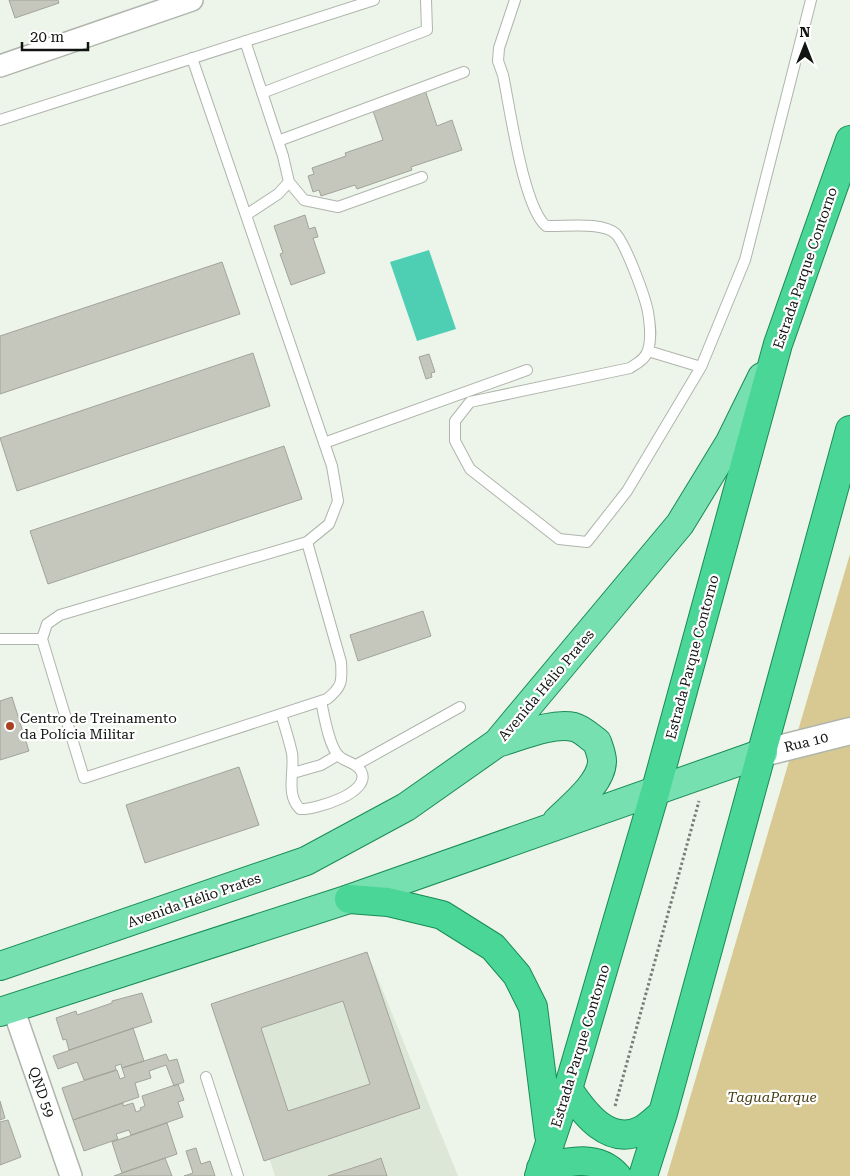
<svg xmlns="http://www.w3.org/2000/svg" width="850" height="1176" font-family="'Roboto Serif',serif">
  <rect width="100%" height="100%" fill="#edf5ea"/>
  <path fill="#dce7d7" d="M354,956L372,964L458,1176H275L217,1003Z"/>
  <path fill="#d7c991" d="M850,554V1176H667Z"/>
  <path fill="#4ecfb3" d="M429,250L456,329L417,341L390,262Z"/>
  <path fill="#c5c7bc" stroke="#a2a499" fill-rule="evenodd" d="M9,0H58L59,3L15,18Z
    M424,87L437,126L452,120L462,150L411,167L412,170L357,189L355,185L321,196L319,190L313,192L308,176L314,174L312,168L346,156L345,153L383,140L371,105Z
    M305,215L309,229L315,227L318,237L313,238L325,273L291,285L280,254L283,253L274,226Z
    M222,262L240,314L0,394V336Z
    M253,353L270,406L17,491L0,438Z
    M429,354L435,372L431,373L432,377L426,379L419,357Z
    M284,446L302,499L48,584L30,531Z
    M423,611L431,636L358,661L350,635Z
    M12,697L29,751L0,760V701Z
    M239,767L259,825L145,863L126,805Z
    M367,952L420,1108L264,1161L211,1004ZM343,1001L370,1084L288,1111L261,1028Z
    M142,993L152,1022L69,1050L66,1039L63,1040L56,1018L76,1011L77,1015L112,1003V1001Z
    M133,1028L144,1061L122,1068L121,1064L115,1066L116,1070L84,1080L77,1062L58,1069L53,1056Z
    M166,1054L169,1061L177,1059L184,1082L174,1086L166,1065L149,1071L151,1078L135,1083L139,1097L73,1120L62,1088L117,1070L120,1079L125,1077L122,1068Z
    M178,1084L184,1100L178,1102L183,1117L131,1135L129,1130L116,1134L118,1139L84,1151L73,1120L123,1103V1106L133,1103L136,1112L141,1110L140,1108L145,1106L142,1096Z
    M0,1101L5,1118L0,1120Z
    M8,1120L21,1157L0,1165V1122Z
    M167,1123L177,1154L122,1173L112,1142Z
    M196,1148L201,1164L210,1161L215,1176H184L193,1173L186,1151Z
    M165,1158L172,1176H114L122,1173Z
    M381,1158L387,1176H328L371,1162Z"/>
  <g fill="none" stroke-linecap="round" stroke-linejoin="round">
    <defs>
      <path id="service" d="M515,0L499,48L498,61L503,75C510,108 523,206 546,226C564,227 602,221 616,234C626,245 645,296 648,312C650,324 652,338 648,350C646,359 637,363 630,368L470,402L455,421V441L470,469L559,539L587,542L627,491L701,367L745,260L811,0
        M245,41L283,156L289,182L278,194L246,215
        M192,58L332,466L338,501L329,524L307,542L60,615L47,624L42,639L84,778L327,699C343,686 342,681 341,662L307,542
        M262,93L427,30L426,0
        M0,120L374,0
        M278,141L464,72
        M289,182L304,200L338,207L422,177
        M648,351L701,367
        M324,443L527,370
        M0,639H42
        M281,714C285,727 289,740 292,753C295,772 285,794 300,809C314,810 373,793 361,771C357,763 345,762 339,756C329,747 324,715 321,701
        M356,765L460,707
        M293,773L321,765L338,755
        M206,1077L238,1176"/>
      <path id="minor" d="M0,66L192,0
        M13,1008L71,1176"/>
      <path id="tertiary" d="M763,753L850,731"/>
      <path id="primary" d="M497,743C519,737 551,722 574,727C582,729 590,737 597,742C599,748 602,755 602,761C602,783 571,807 557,821
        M0,966L306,861L406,807L497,743L680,524L730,442L762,377
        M0,1012L349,899L763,753"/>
      <path id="trunk" d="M349,899L388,902L442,915L493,947L517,975L533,1007L549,1135
        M568,1089C584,1113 609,1147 642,1130C650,1125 656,1119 663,1113
        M541,1168C566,1162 597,1153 617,1176
        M539,1176L568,1089L656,789L778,344L850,140
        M643,1176L663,1113L850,430"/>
    </defs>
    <use href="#service" stroke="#afb5ac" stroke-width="12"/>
    <use href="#minor" stroke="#afb5ac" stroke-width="24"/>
    <use href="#tertiary" stroke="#afb5ac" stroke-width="29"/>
    <use href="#primary" stroke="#198c56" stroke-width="30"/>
    <use href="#trunk" stroke="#198c56" stroke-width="30"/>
    <path stroke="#787e77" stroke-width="3" stroke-dasharray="2.5 2.5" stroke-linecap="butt" d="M615,1106L699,801"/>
    <use href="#service" stroke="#fff" stroke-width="10"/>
    <use href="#minor" stroke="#fff" stroke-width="21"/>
    <use href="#tertiary" stroke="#fff" stroke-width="26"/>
    <use href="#primary" stroke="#77e0b0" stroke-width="28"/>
    <use href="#trunk" stroke="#4ad696" stroke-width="28"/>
  </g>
  <circle fill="#a94022" stroke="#fff" stroke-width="2" cx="10" cy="726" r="5"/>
  <g text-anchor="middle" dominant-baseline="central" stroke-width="4.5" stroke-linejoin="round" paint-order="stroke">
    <g font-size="14" fill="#111410" stroke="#fff">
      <text transform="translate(805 268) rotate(-71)">Estrada Parque Contorno</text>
      <text transform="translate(692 657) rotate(-75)">Estrada Parque Contorno</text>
      <text transform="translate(546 685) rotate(-50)">Avenida Hélio Prates</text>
      <text transform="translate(806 742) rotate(-14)">Rua 10</text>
      <text transform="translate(194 900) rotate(-19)">Avenida Hélio Prates</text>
      <text transform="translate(580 1046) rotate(-73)">Estrada Parque Contorno</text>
      <text transform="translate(42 1092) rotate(71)">QND 59</text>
    </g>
    <g font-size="14" fill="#111410" stroke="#fff" text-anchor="start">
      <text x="20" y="718">Centro de Treinamento<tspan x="20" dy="16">da Polícia Militar</tspan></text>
    </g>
    <g font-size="14" font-style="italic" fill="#463c13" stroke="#fff">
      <text x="772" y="1097">TaguaParque</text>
    </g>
  </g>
  <g transform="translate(805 45)" stroke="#ffffff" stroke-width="4" paint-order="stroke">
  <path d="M0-4L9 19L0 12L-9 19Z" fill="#111410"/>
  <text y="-8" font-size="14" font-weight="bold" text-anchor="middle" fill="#111410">N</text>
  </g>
  <path d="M22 42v8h66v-8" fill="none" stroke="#111410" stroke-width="2.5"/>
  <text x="30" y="42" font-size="15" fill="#111410" stroke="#ffffff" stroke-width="4" paint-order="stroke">20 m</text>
</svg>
